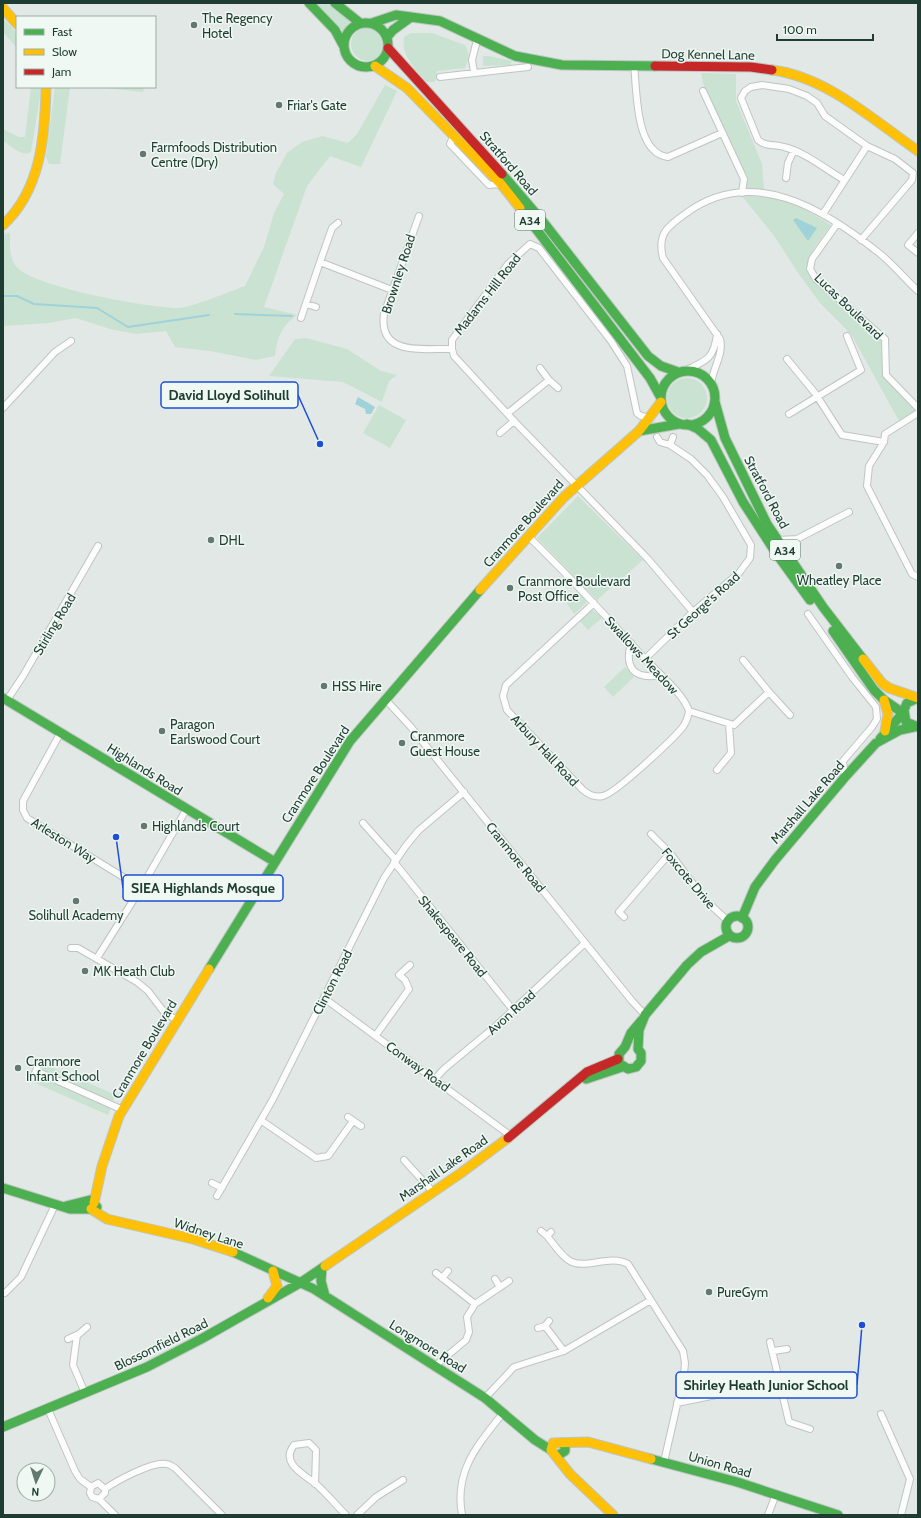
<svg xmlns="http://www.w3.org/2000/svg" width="921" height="1518" font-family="Cabin,sans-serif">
  <rect width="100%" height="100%" fill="#e2e8e5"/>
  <path fill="#cae2d1" d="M314,3H329L350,22L343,31Z
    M3,18L17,33V48L3,32Z
    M351 44a17 17 0 1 1 34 0a17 17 0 1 1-34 0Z
    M411,33H432L465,45C470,54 469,59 465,68L437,71L435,82H427C415,68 401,56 404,37Z
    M483,56H489L512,61L510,65L483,66Z
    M701,73L736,74V101L762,164L764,190H745L746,177L705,91Z
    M385,85L397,91L361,167L330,156L307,186L264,307L297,315C281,327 278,336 275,356L256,360L210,351L175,347L166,331L136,334L110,329L76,318L48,323L3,326V234L10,233C10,244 9,256 15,265C29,287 151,308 178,308C190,308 231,291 245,286L264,247L274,213L284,194L273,184L276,173L287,153L302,142L322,136L348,143L357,134Z
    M31,87H40V97L31,152C22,158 11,145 3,141V129L19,137H25Z
    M55,87H70L60,164H49L46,157Z
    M97,87H144L143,92Z
    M742,196C784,196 797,204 831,225L814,248L810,258L813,279L882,341L884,375L917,410L899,421L851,334L820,303L796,270L775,237Z
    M306,338L347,349L381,371L397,375L389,381L382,402L343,382L269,376L295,339Z
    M667 398a20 20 0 1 1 40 0a20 20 0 1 1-40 0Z
    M379,405L406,420L390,448L363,433Z
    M578,496L643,560L597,600L537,538Z
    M578,592L586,600V603L574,614L567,604Z
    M592,610L603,617L588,630L580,621Z
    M625,667L634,677L613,697L604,687Z
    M44,1064L116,1095L112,1102L39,1070Z
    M39,1077L111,1108L108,1115L35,1083Z"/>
  <path fill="#a0d2d9" d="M796,218L817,228L808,241L793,220Z
    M358,397L375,407L371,414H366L365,409L355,404Z"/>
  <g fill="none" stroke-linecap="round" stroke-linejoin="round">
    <path stroke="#a0d2d9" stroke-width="2" d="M3,296H17L34,304L97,308L128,327L209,315
      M235,314L292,316"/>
    <defs>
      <path id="street" d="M634,65C637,91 635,153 668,157L722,133
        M474,72L472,60L477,40
        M440,77L528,67
        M703,91L744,179L742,193
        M454,135L450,144L489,185L501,184
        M786,178L788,163L794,150
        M844,180C825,169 805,152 784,147C774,144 766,147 758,140L741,98L745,91L751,87L762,85L789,89L807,96L817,103L825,116L867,146L895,159L913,173L912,180L861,240
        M823,214L867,146
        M419,216L384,314C378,357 424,348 452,349
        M837,224L812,259L810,269L816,279L885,339L886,375L918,408
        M918,233L908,245L918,253
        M320,262L332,228L338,223
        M306,304L316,307
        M301,318L320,262L392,290
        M787,359L815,393L842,435L884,442
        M540,368L549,380
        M684,371C706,361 714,359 717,334
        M711,385C712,369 724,355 720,339L663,258C657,234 667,227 685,214C752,164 824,209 879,253C893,264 905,279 918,291
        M3,408L55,352L71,341
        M508,413L549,380L558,388
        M918,413L885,434L884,442L869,466L867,486L912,574L918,577
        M789,414L861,370L847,336
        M651,418L641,416L637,413L627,366L611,341L539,248L530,244L508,264L452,340V349L454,356L514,421L648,559L693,612
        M500,433L514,421
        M670,445L673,437
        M529,537C569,576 607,617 644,658C658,673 683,693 689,711L734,725L769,692L790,715
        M778,540L797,539L849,512
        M791,559L797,539
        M594,603L506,685L503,696L507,710L583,790C589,795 595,798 603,796C616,793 672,740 682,728C686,723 688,717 689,711
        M808,614L852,677L876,707L877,719L872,727L843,761L845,777
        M631,643C624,668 634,680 661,675
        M645,659L693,612L739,573L750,558L751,545L723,497L707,475L691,459L670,445L660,442L657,437
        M743,660L769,692
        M7,700L23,676L98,546
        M386,700L410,726L632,1001L645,1015
        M61,732L23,801V810L27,818L141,888
        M717,770L731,753L729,724
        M363,823L396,860
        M651,834L670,853L705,900L728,921
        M394,862L513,1010
        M624,917L619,912L670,853
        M71,948H78L137,982L148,991L164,1012L177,1020
        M97,958L141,888L186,810
        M324,998L511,1136
        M376,1035L409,989L405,980L399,975L410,965
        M36,1071L123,1110
        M33,1078L39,1063
        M435,1079L444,1069L497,1025L585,943
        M348,1117L361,1126
        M262,1121L316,1158L328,1156L353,1121
        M404,1160L433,1192
        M212,1183L222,1188
        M217,1196L273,1099L384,878L405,847L418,831L464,792
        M541,1231L547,1236L551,1232
        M547,1236C553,1243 561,1256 570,1261C585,1270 610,1254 628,1264L683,1351L685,1363L684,1374L664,1462
        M436,1273L475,1304
        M442,1278L448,1271
        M495,1279L500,1287
        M5,1293L21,1277L55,1205
        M545,1326L564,1351
        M538,1328L545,1326L549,1321
        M77,1335L73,1365L85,1393
        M68,1339L79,1334L87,1327
        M770,1342L789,1422L810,1429
        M773,1351L787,1349
        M435,1366L466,1340L469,1332L467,1317L475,1304L509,1281
        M485,1398L514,1367L564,1351L651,1300
        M677,1403L779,1382
        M48,1409L75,1471L80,1479L91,1487
        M881,1414L910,1479L901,1515
        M315,1484L316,1450L309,1443L294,1445C280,1463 303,1474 316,1484C326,1493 336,1505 346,1515
        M105,1489C116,1481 153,1461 166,1464C169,1464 172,1466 175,1468L222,1515
        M99,1499L105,1493V1489L98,1483L91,1487L90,1493L92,1497L99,1499L115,1515
        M357,1515L376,1497L403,1480
        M462,1515C454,1471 477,1446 503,1413
        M768,1515L776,1494"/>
      <path id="fast" d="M309,3L335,30L343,45
        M335,3L360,23
        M344 45a22 22 0 1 1 44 0a22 22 0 1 1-44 0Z
        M372,23L396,15L440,21L515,56L562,65L655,66
        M387,37L393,30L411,17
        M502,174L544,223L648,356L661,366L678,372
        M520,208L650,378L660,396
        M661 398a27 27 0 1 1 54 0a27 27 0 1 1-54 0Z
        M715,402L725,438L767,524L823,607L863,659
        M687,424L698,429L711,440L743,502L776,553L810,600
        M639,431L679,424
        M833,631L874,690L884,700L903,713
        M3,698L275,862
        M918,698L907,703L904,710L906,722L918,727
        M880,739L903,713
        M726 927a11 11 0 1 1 22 0a11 11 0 1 1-22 0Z
        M742,918L755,887L775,860L845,777L876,743L900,730L914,727
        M209,969L350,741L480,590
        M642,1020L631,1033L625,1047L619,1054V1063L628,1069L636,1067L641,1061V1053L638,1049L639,1030L645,1015L687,965L701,952L729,936
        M586,1079L622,1067
        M3,1188L70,1209H91
        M66,1206L90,1200L97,1207
        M233,1252L314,1289L485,1398L535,1440L551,1450
        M322,1268L321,1281L325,1296
        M3,1427L147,1367L203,1338L300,1283L325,1266
        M557,1456L565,1451V1447L562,1443
        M651,1459L737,1482L838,1515"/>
      <path id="slow" d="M3,8L17,24
        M375,66L407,88L501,184L520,208
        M772,70C827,77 873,120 918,151
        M3,225C41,190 45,136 46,87
        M480,590L564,497L639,431L661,402
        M863,659L882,683L889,688L918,698
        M884,700L888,714L885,731
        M94,1203L102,1166L119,1116L209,969
        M91,1209L107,1219L193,1239L233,1252
        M325,1266L461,1173L508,1138
        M268,1298L277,1286L273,1271
        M613,1515L570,1474L551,1450L553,1443L588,1442L651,1459"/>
      <path id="jam" d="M388,48L502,174
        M655,66L751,67L772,70
        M508,1138L587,1072L618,1059"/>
    </defs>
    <use href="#street" stroke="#bfc5c2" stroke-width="8"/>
    <use href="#fast" stroke="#bdc6c2" stroke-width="11"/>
    <use href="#slow" stroke="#bdc6c2" stroke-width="11"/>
    <use href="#jam" stroke="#bdc6c2" stroke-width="11"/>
    <use href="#street" stroke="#fbfcfb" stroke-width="6"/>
    <use href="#fast" stroke="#4caf50" stroke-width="9"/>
    <use href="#slow" stroke="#ffc107" stroke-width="9"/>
    <use href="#jam" stroke="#c62828" stroke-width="9"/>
  </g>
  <g fill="#637871" stroke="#eff8f3" stroke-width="1.5">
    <circle cx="194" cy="25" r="4"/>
    <circle cx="279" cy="105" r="4"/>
    <circle cx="143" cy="154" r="4"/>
    <circle cx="211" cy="540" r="4"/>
    <circle cx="839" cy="566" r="4"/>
    <circle cx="510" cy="588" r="4"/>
    <circle cx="324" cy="686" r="4"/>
    <circle cx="162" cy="731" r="4"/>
    <circle cx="402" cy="743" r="4"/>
    <circle cx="144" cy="826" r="4"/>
    <circle cx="76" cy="901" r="4"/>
    <circle cx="85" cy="971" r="4"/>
    <circle cx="18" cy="1068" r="4"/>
    <circle cx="709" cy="1292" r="4"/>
  </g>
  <g text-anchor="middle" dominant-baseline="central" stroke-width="3" stroke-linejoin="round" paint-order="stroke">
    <g fill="#eff8f3" stroke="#5d746d" stroke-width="1">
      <rect x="515" y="210" width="30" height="20" rx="3"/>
      <rect x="770" y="540" width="30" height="20" rx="3"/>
    </g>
    <g font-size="12" font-weight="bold" fill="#1f3c33">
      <text x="530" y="220">A34</text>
      <text x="785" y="550">A34</text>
    </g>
    <g font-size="13" fill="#1f3c33" stroke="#eff8f3" text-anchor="start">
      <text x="202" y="18">The Regency<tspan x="202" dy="15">Hotel</tspan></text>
      <text x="287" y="105">Friar's Gate</text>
      <text x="151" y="147">Farmfoods Distribution<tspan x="151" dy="15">Centre (Dry)</tspan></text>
      <text x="219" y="540">DHL</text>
      <text x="839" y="580" text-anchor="middle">Wheatley Place</text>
      <text x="518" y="581">Cranmore Boulevard<tspan x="518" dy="15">Post Office</tspan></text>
      <text x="332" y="686">HSS Hire</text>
      <text x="170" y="724">Paragon<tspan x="170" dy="15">Earlswood Court</tspan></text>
      <text x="410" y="736">Cranmore<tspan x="410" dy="15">Guest House</tspan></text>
      <text x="152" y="826">Highlands Court</text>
      <text x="76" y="915" text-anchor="middle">Solihull Academy</text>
      <text x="93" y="971">MK Heath Club</text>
      <text x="26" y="1061">Cranmore<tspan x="26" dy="15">Infant School</tspan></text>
      <text x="717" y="1292">PureGym</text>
    </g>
    <g font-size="13" fill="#1f3c33" stroke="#eff8f3">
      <text transform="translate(708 54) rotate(1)">Dog Kennel Lane</text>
      <text transform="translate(509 163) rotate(49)">Stratford Road</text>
      <text transform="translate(398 274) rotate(-72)">Brownley Road</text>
      <text transform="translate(487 294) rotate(-52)">Madams Hill Road</text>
      <text transform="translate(849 306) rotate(44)">Lucas Boulevard</text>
      <text transform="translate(767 492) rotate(62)">Stratford Road</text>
      <text transform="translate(523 523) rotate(-48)">Cranmore Boulevard</text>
      <text transform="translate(703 605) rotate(-42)">St George's Road</text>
      <text transform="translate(54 624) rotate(-59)">Stirling Road</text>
      <text transform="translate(642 655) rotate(47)">Swallows Meadow</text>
      <text transform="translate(545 750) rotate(47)">Arbury Hall Road</text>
      <text transform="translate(145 769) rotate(32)">Highlands Road</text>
      <text transform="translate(315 774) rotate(-57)">Cranmore Boulevard</text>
      <text transform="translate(807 802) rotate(-49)">Marshall Lake Road</text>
      <text transform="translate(64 840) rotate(32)">Arleston Way</text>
      <text transform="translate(516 857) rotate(51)">Cranmore Road</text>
      <text transform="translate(689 878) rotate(50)">Foxcote Drive</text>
      <text transform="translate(453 936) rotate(51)">Shakespeare Road</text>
      <text transform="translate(332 982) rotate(-63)">Clinton Road</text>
      <text transform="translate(511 1012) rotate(-42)">Avon Road</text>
      <text transform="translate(144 1049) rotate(-59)">Cranmore Boulevard</text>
      <text transform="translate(418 1066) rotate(36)">Conway Road</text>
      <text transform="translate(443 1168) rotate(-35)">Marshall Lake Road</text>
      <text transform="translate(209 1233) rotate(18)">Widney Lane</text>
      <text transform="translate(161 1344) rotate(-26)">Blossomfield Road</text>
      <text transform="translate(428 1346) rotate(32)">Longmore Road</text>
      <text transform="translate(720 1464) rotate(16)">Union Road</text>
    </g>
  </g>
  <path fill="none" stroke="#1d4ed8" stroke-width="1.5" d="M320 444L298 395M116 837L123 888M862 1325L857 1385"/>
  <g fill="#1d4ed8" stroke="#eff8f3" stroke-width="1.5">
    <circle cx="320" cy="444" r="4"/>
    <circle cx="116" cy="837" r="4"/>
    <circle cx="862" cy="1325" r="4"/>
  </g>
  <g fill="#eff8f3" stroke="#1d4ed8" stroke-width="1.5">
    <rect x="161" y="382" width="137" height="26" rx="4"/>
    <rect x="123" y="875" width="160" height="26" rx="4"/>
    <rect x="676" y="1372" width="181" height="26" rx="4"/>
  </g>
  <g font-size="14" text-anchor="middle" font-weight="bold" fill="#1f3c33">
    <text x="229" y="400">David Lloyd Solihull</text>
    <text x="203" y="893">SIEA Highlands Mosque</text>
    <text x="766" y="1390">Shirley Heath Junior School</text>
  </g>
  <rect width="921" height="1518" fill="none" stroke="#1f3c33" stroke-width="8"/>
  <rect x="16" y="16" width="140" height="72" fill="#eff8f3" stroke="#9cada6"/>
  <rect x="24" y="29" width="20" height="6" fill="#4caf50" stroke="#9cada6"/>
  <text x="52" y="36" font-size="12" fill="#1f3c33">Fast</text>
  <rect x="24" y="49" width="20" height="6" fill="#ffc107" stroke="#9cada6"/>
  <text x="52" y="56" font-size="12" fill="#1f3c33">Slow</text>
  <rect x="24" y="69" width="20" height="6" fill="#c62828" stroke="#9cada6"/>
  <text x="52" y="76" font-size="12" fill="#1f3c33">Jam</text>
  <g transform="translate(36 1482) rotate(184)"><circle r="19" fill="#eff8f3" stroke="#9cada6"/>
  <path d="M0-3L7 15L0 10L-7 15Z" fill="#637871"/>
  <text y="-6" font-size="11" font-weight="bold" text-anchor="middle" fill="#1f3c33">N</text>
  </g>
  <path d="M777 34v6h96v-6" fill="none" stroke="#1f3c33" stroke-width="2"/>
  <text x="783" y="34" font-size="12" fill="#1f3c33" stroke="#eff8f3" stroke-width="3" paint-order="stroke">100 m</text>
</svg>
